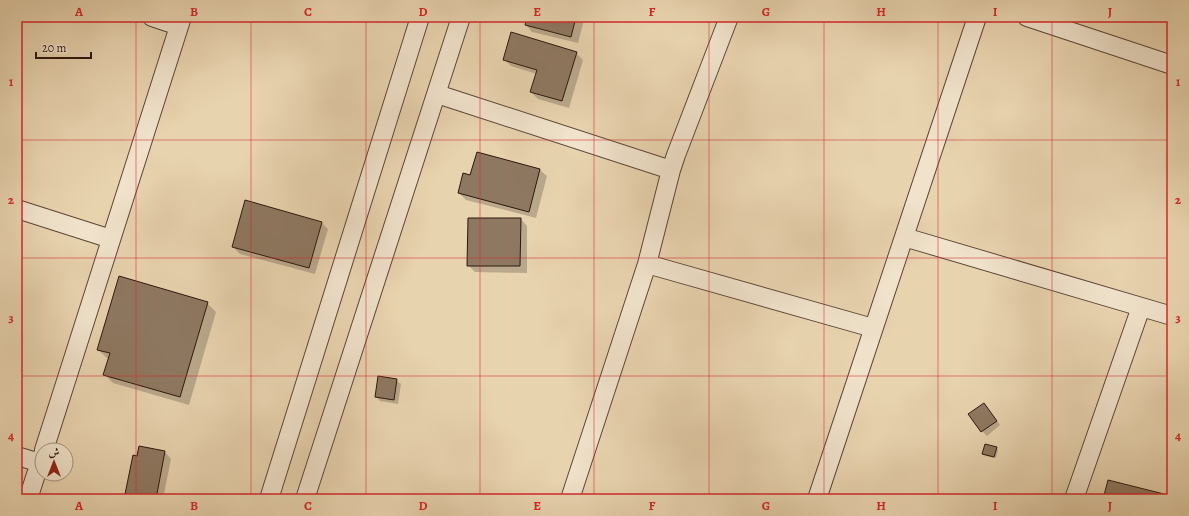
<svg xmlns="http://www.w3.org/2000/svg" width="1189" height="516" font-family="Alegreya,Amiri,serif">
  <rect width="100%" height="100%" fill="#e8d3af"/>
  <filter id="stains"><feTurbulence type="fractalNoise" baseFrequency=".005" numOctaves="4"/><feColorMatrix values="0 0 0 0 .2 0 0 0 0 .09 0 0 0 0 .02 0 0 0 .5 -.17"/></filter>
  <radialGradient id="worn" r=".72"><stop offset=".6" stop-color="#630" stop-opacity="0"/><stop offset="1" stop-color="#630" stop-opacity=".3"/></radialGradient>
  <path fill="#0003" d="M528,17H581L584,20L578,43L532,32L526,25Z
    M576,53L583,60L569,108L538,99L531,92L537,74L511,66L504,59Z
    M478,153L540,170L547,176L536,218L466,200L459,193L471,176Z
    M521,219L527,226V273L475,272L468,265Z
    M321,222L328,229L315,274L240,254L233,247Z
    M207,303L216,312L189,405L113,383L104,374L109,359L107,358L98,350Z
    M396,380L401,384L398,404L380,401L376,397Z
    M988,409L1000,425L987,436L982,431Z
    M996,448L998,450L996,458L986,456L984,454Z
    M165,452L171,459L163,499H125Z"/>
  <path fill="#8e7861" stroke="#2d160c" d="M527,17H576L571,37L525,25Z
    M511,32L577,52L562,101L530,92L537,70L503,60Z
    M477,152L540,169L529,212L458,193L463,173L470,175Z
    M245,200L322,222L309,268L232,247Z
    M468,218H521L520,266H467Z
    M119,276L208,302L180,397L103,375L110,353L97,350Z
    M378,376L397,379L394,400L375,397Z
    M984,403L997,421L981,432L968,414Z
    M985,444L997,447L994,457L982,454Z
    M139,446L165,451L156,499H124L133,455L137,456Z
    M1108,480L1172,496V499H1103Z"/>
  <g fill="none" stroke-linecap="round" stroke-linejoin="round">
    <defs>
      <path id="minor" d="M152,17L179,26
        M1027,17L1172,65
        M437,94L671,170
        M17,209L111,239
        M904,237L1172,316
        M647,264L873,328
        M44,450L182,17
        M17,456L40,463
        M28,499L42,456
        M269,499L420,17
        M305,499L461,17
        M570,499L647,264L671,170L676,155L729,17
        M817,499L977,17
        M1074,499L1141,307"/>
    </defs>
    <use href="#minor" stroke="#5c4535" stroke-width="20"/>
    <use href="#minor" stroke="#f0e2cb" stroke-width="18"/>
  </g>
  <path fill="none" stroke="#d62828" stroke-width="1" stroke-opacity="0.55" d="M136,17V499M251,17V499M366,17V499M480,17V499M594,17V499M709,17V499M824,17V499M938,17V499M1052,17V499M17,140H1172M17,258H1172M17,376H1172"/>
  <rect width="1189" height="516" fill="none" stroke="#e8d3af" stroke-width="44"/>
  <g transform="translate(54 462)"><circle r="19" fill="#f0e2cb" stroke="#a2907f"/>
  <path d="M0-3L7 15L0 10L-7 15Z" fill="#8f2418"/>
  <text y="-6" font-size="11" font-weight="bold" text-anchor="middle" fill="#2d160c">ش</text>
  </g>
  <path d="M36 52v6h55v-6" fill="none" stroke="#2d160c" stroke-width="2"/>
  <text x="42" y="52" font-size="12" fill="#2d160c" stroke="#f0e2cb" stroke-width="3" paint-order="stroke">20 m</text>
  <rect x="22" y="22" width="1145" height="472" fill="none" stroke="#d62828" stroke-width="1.5"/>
  <g font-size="13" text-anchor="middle" font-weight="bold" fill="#d62828">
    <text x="79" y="16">A</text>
    <text x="194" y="16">B</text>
    <text x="308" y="16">C</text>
    <text x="423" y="16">D</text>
    <text x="537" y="16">E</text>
    <text x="652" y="16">F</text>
    <text x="766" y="16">G</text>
    <text x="881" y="16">H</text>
    <text x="995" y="16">I</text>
    <text x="1110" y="16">J</text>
    <text x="11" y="86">1</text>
    <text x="1178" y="86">1</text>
    <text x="11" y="204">2</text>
    <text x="1178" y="204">2</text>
    <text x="11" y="322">3</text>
    <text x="1178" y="322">3</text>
    <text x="11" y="440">4</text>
    <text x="1178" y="440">4</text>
    <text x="79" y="510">A</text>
    <text x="194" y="510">B</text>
    <text x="308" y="510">C</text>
    <text x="423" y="510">D</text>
    <text x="537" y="510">E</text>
    <text x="652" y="510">F</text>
    <text x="766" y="510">G</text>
    <text x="881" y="510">H</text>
    <text x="995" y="510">I</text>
    <text x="1110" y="510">J</text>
  </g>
  <rect width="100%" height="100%" filter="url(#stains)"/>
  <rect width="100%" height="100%" fill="url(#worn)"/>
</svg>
